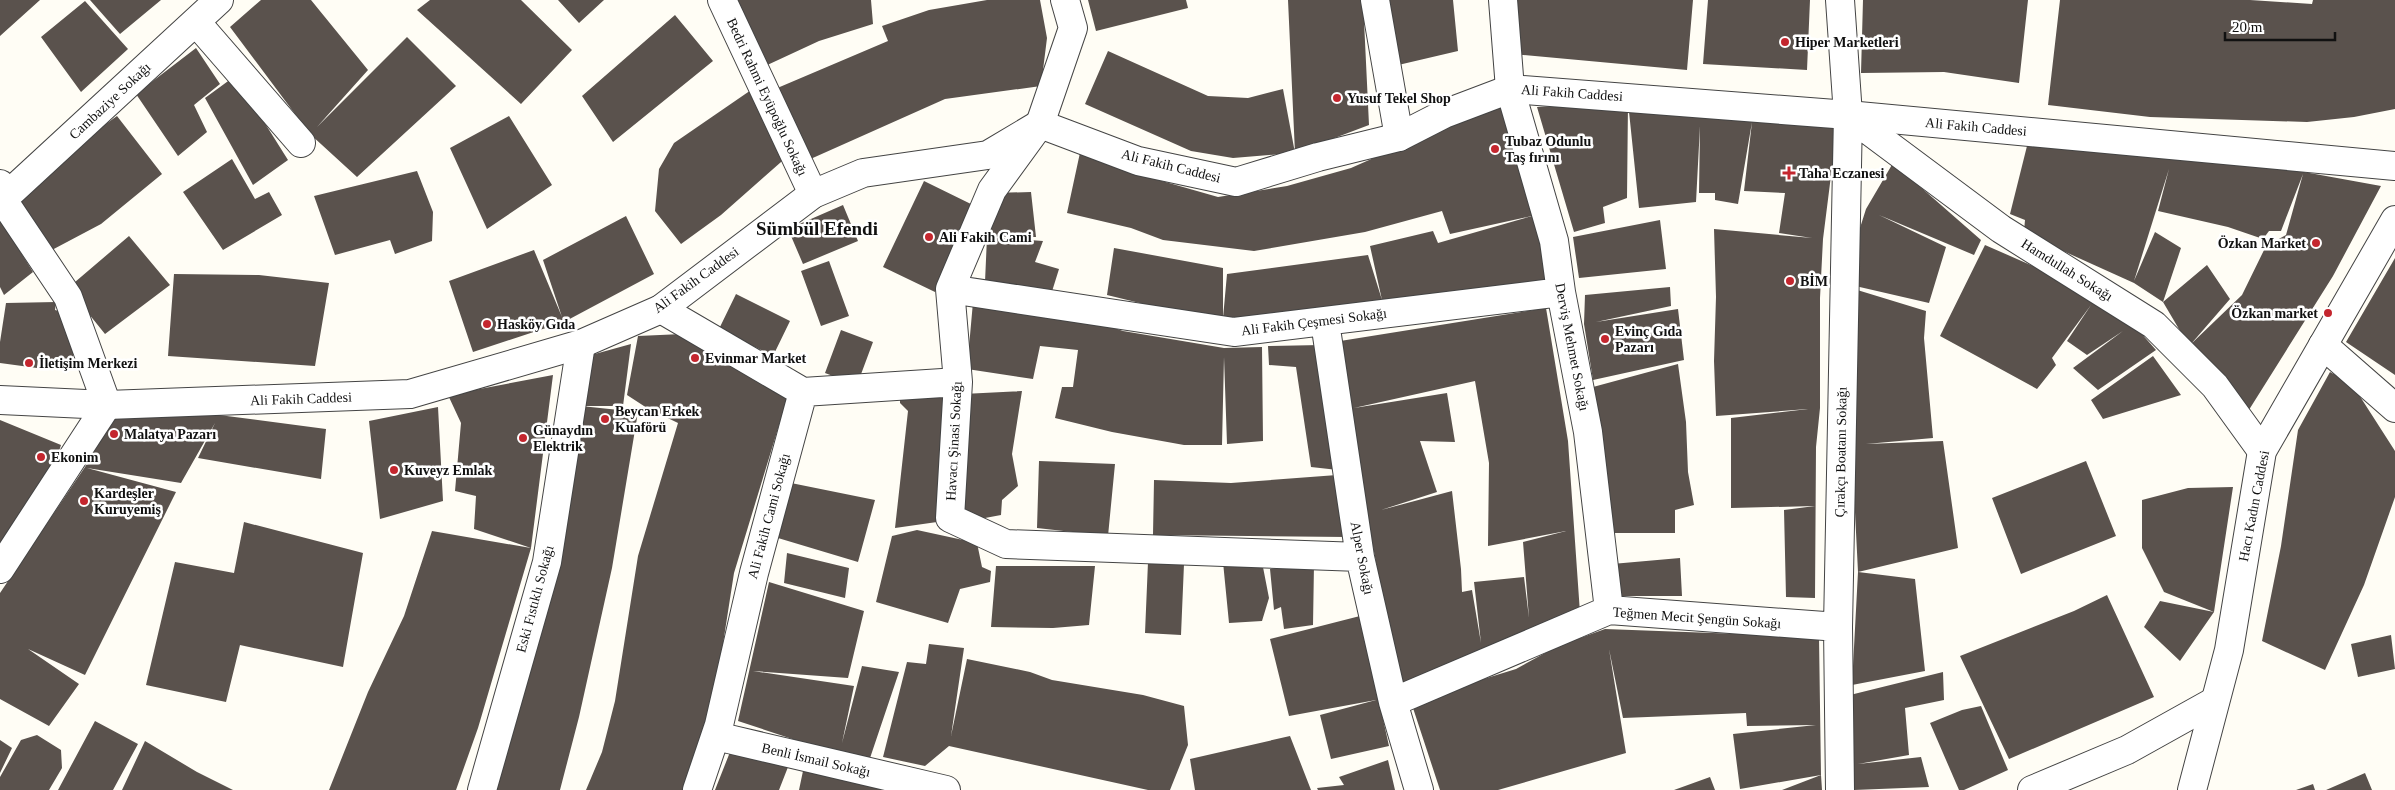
<svg xmlns="http://www.w3.org/2000/svg" width="2395" height="790" font-family="'Times New Roman',serif">
  <rect width="100%" height="100%" fill="#fffdf5"/>
  <path fill="#5a524d" fill-rule="evenodd" d="M0,0H40L0,36Z
    M90,0H161L120,34Z
    M261,0H311L368,70L317,127L407,37L456,86L357,177L310,134L230,27Z
    M430,0H521L572,50L521,104L417,10Z
    M558,0H604L579,23Z
    M734,0H871L873,24L819,41L763,67Z
    M987,0H1040L1047,38L1041,86L945,99L806,161L775,89L888,41L882,26L929,10Z
    M1088,0H1186L1188,8L1096,31Z
    M1288,0H1363L1369,125L1295,153L1233,158L1191,151L1085,104L1108,51L1208,96L1248,98L1283,89L1295,153Z
    M1384,0H1453L1458,51L1394,66Z
    M1517,0H1693L1687,70L1512,54Z
    M1708,0H1810L1807,70L1703,64Z
    M1863,0H2028L2019,83L1944,72L1861,73Z
    M2060,0H2250L2312,4L2313,0H2395V109L2354,117L2307,122L2150,117L2048,105Z
    M85,1L128,49L81,92L41,37Z
    M675,15L713,61L613,142L582,96Z
    M196,48L220,84L194,105L207,132L178,156L136,94Z
    M235,76L288,160L253,185L205,98Z
    M754,88L789,155L721,215L681,244L655,211L659,169L674,143Z
    M1507,99L1538,215L1547,282L1222,323L1107,295L1114,248L1223,268V318L1227,274L1368,255L1382,300L1370,246L1433,231L1438,243L1532,216L1450,234L1442,211L1365,232L1254,251L1163,240L1131,228L1067,213L1081,148L1148,177L1218,197L1287,186L1351,168Z
    M1628,102L1627,198L1603,207L1605,223L1574,232L1537,107Z
    M1628,102L1838,120L1823,239L1820,298V408L1816,447L1815,598L1786,597L1784,510L1815,506L1731,508V418L1808,409L1716,416L1714,361L1716,297L1714,229L1812,238L1779,233L1785,193L1744,191L1752,122L1738,204L1715,200V193H1699L1700,126L1696,202L1639,208Z
    M117,116L162,174L101,224L50,251L15,199L64,154Z
    M509,116L552,185L487,229L450,148Z
    M2029,138L2207,158L2304,172L2381,186L2333,276L2247,413L2189,346L2163,302L2207,265L2230,299L2191,344L2242,295L2266,246L2286,235L2303,174L2281,231H2269L2263,239L2228,227L2158,211L2169,169L2134,281L2155,232L2181,248L2163,302L2134,283L2041,241L2024,231L2025,220L2010,214Z
    M232,159L255,199L269,192L282,215L223,250L183,192Z
    M1893,163L1981,240L1974,255L1879,215L1946,247L1929,303L1851,285L1853,250L1866,209Z
    M417,171L433,212L432,241L395,254L390,240L335,255L314,196Z
    M924,181L975,206L935,292L883,267Z
    M1031,192L1036,237H991L1043,241L1035,262L1059,269L1049,301L985,282L987,237L993,193Z
    M843,205L858,241L803,264L788,229Z
    M626,216L654,274L564,322L473,352L449,281L534,250L562,317L543,260Z
    M0,219L33,272L4,295L0,287Z
    M1660,220L1666,269L1579,278L1573,237Z
    M129,236L170,285L105,334L68,288Z
    M1985,245L2049,273L2133,324L2156,350L2098,390L2073,368L2123,331L2087,355L2067,341L2091,305L2052,358L2056,365L2037,389L1940,336Z
    M2395,258V375L2346,342Z
    M829,261L849,316L821,326L801,271Z
    M174,274L259,275L329,283L315,366L168,356Z
    M1670,287L1671,306L1596,322L1678,309L1684,360L1593,380L1584,324L1585,295Z
    M1854,289L1926,311L1924,338L1933,438L1866,444L1943,441L1958,548L1858,572L1915,579L1925,671L1852,685L1858,572L1854,492Z
    M736,294L790,321L773,356L719,329Z
    M56,302L55,310L70,314L77,328L72,363L38,358L37,368L0,363V342L6,303Z
    M973,302L1083,317L1123,331L1224,348L1262,347L1263,441L1227,444L1224,357L1222,445H1184L1112,432L1055,418L1062,387H1073L1078,350L1040,346L1033,379L967,369Z
    M1546,308L1568,441L1580,613L1400,688L1334,342ZM1475,381L1489,463L1488,546L1566,531L1523,542L1529,618L1524,577L1474,582L1481,643L1472,590L1462,592L1461,569L1452,491L1381,510L1437,492L1420,441L1455,442L1447,393L1354,408Z
    M841,330L873,342L857,385L825,373Z
    M682,334L790,389L734,573L720,663L707,721L684,790H586L602,752L615,701L638,556L678,423L647,408L627,395L638,336Z
    M631,344L623,406H581L584,357Z
    M1321,345L1338,470L1311,467L1296,367L1269,365L1268,346Z
    M2153,356L2181,395L2103,419L2091,400Z
    M1678,364L1686,422L1688,472L1694,505L1675,510V533H1612L1593,387Z
    M2330,372L2352,384L2395,451V497L2364,585L2325,670L2262,641L2281,546L2298,430Z
    M553,375L531,548L478,728L456,790H329L368,692L404,616L432,531L531,548L474,529L476,496L455,491L461,423L448,395Z
    M945,388L944,521L895,528L908,411L900,403V394Z
    M1022,391L1012,454L1018,486L1002,500L1001,515L985,518L956,514L963,394Z
    M581,406L638,412L612,568L579,717L560,790H490Z
    M438,407L443,501L380,519L369,421Z
    M116,413L219,415L326,429L321,479L198,458L215,423L181,483L87,468L176,492L85,675L28,649L79,684L49,726L0,699V593L85,467Z
    M0,420L61,445L47,488L0,549Z
    M1039,461L1115,464L1108,536L1037,528Z
    M2086,461L2116,536L2021,574L1992,498Z
    M1337,475L1347,537L1153,535L1154,480L1231,483Z
    M791,483L875,500L858,562L778,538Z
    M2233,487L2214,612L2180,661L2144,627L2160,601L2214,612L2164,592L2142,548V500L2188,488Z
    M244,522L363,553L343,667L240,645L226,702L146,685L175,562L234,573Z
    M917,530L977,543L982,567L991,571L990,582L960,589L948,623L876,602L892,536Z
    M787,553L849,568L845,598L784,583Z
    M1680,558L1682,596H1616L1612,564Z
    M1148,562L1184,564L1181,635L1145,633Z
    M1223,562H1262L1269,598L1262,621L1229,623Z
    M1314,564L1313,625L1284,629L1281,607L1274,610L1270,569Z
    M996,566H1095L1089,625L1053,628L991,627Z
    M769,582L864,611L848,678L753,671L854,686L842,743L862,666L899,672L868,764L738,721Z
    M2107,595L2154,697L2009,759L1960,656L2074,611Z
    M1360,616L1389,746L1331,759L1320,715L1376,700L1289,716L1270,639Z
    M1605,629L1819,637L1821,775L1740,789L1733,734L1816,725L1747,726L1746,713L1623,718L1609,649L1626,753L1498,790H1440L1413,708L1461,686L1516,669L1558,646Z
    M2391,635L2395,669L2358,677L2351,644Z
    M929,644L964,648L951,736L967,659L1030,672L1052,680L1143,695L1184,706L1188,745L1170,790H1148L949,746L925,766L883,757L907,662L926,664Z
    M1943,672L1944,700L1905,708L1909,755L1858,764L1921,757L1929,787L1854,790L1850,695Z
    M1981,706L2008,770L1964,790H1959L1930,723L1962,710Z
    M95,721L138,744L113,790H58Z
    M37,735L61,750L62,768L49,790H0V777L21,740Z
    M1290,736L1311,790H1195L1190,759Z
    M0,740L12,748L0,773Z
    M145,741L197,772L233,790H122Z
    M732,747L788,767L779,790H715Z
    M1388,760L1395,790H1318L1317,788L1344,785L1339,777Z
    M803,771L881,789V790H799Z
    M2365,773L2372,790H2326Z
    M1821,775L1822,790H1782Z
    M1710,777L1715,790H1674Z
    M2313,784L2315,790H2296Z"/>
  <g fill="none" stroke-linecap="round" stroke-linejoin="round">
    <defs>
      <path id="minor" d="M722,0L813,194
        M1065,0L1073,28L1040,124L992,190L950,289L958,382L950,518L1006,544L1360,557
        M1375,0L1399,137
        M1503,0L1510,89L1554,241L1561,292L1588,432L1609,610
        M196,22L301,143
        M1848,115L2001,229L2154,325L2215,386L2262,451
        M0,184L3,200L68,297L107,405L0,569
        M950,289L1234,332L1561,292
        M661,309L803,392
        M1325,322L1360,557L1393,702L1419,790
        M2323,345L2395,408
        M1393,702L1609,610L1838,627
        M716,736L946,790
        M482,790L547,562L581,344
        M697,790L719,725L754,573L803,392L958,382
        M1840,790L1838,627L1848,115L1840,0
        M2032,790L2127,750L2215,701"/>
      <path id="tertiary" d="M0,202L219,0
        M0,400L107,405L410,394L581,344L661,309L813,194L863,173L988,155L1040,124L1138,161L1236,182L1318,157L1399,137L1444,114L1510,89L1848,115L2395,166
        M2192,790L2229,650L2262,451L2395,220"/>
    </defs>
    <use href="#minor" stroke="#444" stroke-width="30"/>
    <use href="#tertiary" stroke="#444" stroke-width="30"/>
    <use href="#minor" stroke="#fff" stroke-width="28"/>
    <use href="#tertiary" stroke="#fff" stroke-width="28"/>
  </g>
  <g fill="#c4262e" stroke="#fff" stroke-width="2">
    <circle cx="1785" cy="42" r="5"/>
    <circle cx="1337" cy="98" r="5"/>
    <circle cx="1495" cy="149" r="5"/>
    <path d="M1786.5 165.5h5v5h5v5h-5v5h-5v-5h-5v-5h5z"/>
    <circle cx="929" cy="237" r="5"/>
    <circle cx="2316" cy="243" r="5"/>
    <circle cx="1790" cy="281" r="5"/>
    <circle cx="2328" cy="313" r="5"/>
    <circle cx="487" cy="324" r="5"/>
    <circle cx="1605" cy="339" r="5"/>
    <circle cx="695" cy="358" r="5"/>
    <circle cx="29" cy="363" r="5"/>
    <circle cx="605" cy="419" r="5"/>
    <circle cx="114" cy="434" r="5"/>
    <circle cx="523" cy="438" r="5"/>
    <circle cx="41" cy="457" r="5"/>
    <circle cx="394" cy="470" r="5"/>
    <circle cx="84" cy="501" r="5"/>
  </g>
  <g text-anchor="middle" dominant-baseline="central" stroke-width="5" stroke-linejoin="round" paint-order="stroke">
    <g font-size="14" font-weight="bold" fill="#111" stroke="#fff" text-anchor="start">
      <text x="1795" y="42">Hiper Marketleri</text>
      <text x="1347" y="98">Yusuf Tekel Shop</text>
      <text x="1505" y="141">Tubaz Odunlu<tspan x="1505" dy="16">Taş fırını</tspan></text>
      <text x="1799" y="173">Taha Eczanesi</text>
      <text x="939" y="237">Ali Fakih Cami</text>
      <text x="2306" y="243" text-anchor="end">Özkan Market</text>
      <text x="1800" y="281">BİM</text>
      <text x="2318" y="313" text-anchor="end">Özkan market</text>
      <text x="497" y="324">Hasköy Gıda</text>
      <text x="1615" y="331">Evinç Gıda<tspan x="1615" dy="16">Pazarı</tspan></text>
      <text x="705" y="358">Evinmar Market</text>
      <text x="39" y="363">İletişim Merkezi</text>
      <text x="615" y="411">Beycan Erkek<tspan x="615" dy="16">Kuaförü</tspan></text>
      <text x="533" y="430">Günaydın<tspan x="533" dy="16">Elektrik</tspan></text>
      <text x="124" y="434">Malatya Pazarı</text>
      <text x="51" y="457">Ekonim</text>
      <text x="404" y="470">Kuveyz Emlak</text>
      <text x="94" y="493">Kardeşler<tspan x="94" dy="16">Kuruyemiş</tspan></text>
    </g>
    <g font-size="14" fill="#111" stroke="#fff">
      <text transform="translate(1572 93) rotate(4)">Ali Fakih Caddesi</text>
      <text transform="translate(767 97) rotate(65)">Bedri Rahmi Eyüpoğlu Sokağı</text>
      <text transform="translate(110 101) rotate(-43)">Cambaziye Sokağı</text>
      <text transform="translate(1976 127) rotate(5)">Ali Fakih Caddesi</text>
      <text transform="translate(1171 166) rotate(14)">Ali Fakih Caddesi</text>
      <text transform="translate(2067 270) rotate(32)">Hamdullah Sokağı</text>
      <text transform="translate(696 280) rotate(-36)">Ali Fakih Caddesi</text>
      <text transform="translate(1314 322) rotate(-7)">Ali Fakih Çeşmesi Sokağı</text>
      <text transform="translate(1572 347) rotate(79)">Derviş Mehmet Sokağı</text>
      <text transform="translate(301 399) rotate(-2)">Ali Fakih Caddesi</text>
      <text transform="translate(954 441) rotate(-87)">Havacı Şinasi Sokağı</text>
      <text transform="translate(1841 452) rotate(-89)">Çırakçı Boatanı Sokağı</text>
      <text transform="translate(2254 506) rotate(-79)">Hacı Kadın Caddesi</text>
      <text transform="translate(769 516) rotate(-75)">Ali Fakih Cami Sokağı</text>
      <text transform="translate(1362 558) rotate(79)">Alper Sokağı</text>
      <text transform="translate(535 599) rotate(-75)">Eski Fıstıklı Sokağı</text>
      <text transform="translate(1697 618) rotate(4)">Teğmen Mecit Şengün Sokağı</text>
      <text transform="translate(816 760) rotate(13)">Benli İsmail Sokağı</text>
    </g>
    <g font-size="19" font-weight="bold" fill="#111" stroke="#fff">
      <text x="817" y="228">Sümbül Efendi</text>
    </g>
  </g>
  <path d="M2225 32v8h110v-8" fill="none" stroke="#111111" stroke-width="2.5"/>
  <text x="2232" y="32" font-size="15" fill="#111111" stroke="#ffffff" stroke-width="4" paint-order="stroke">20 m</text>
</svg>
